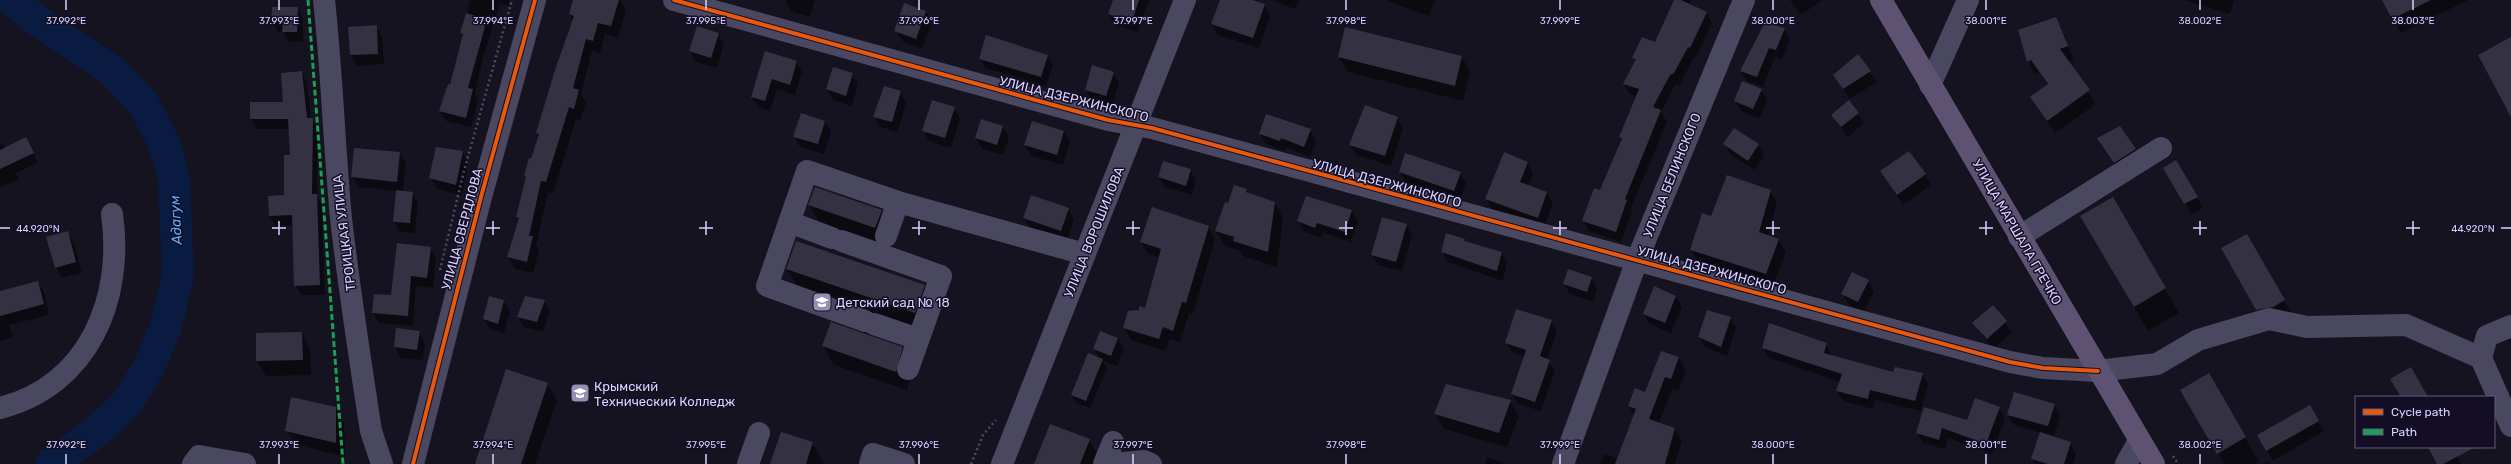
<svg xmlns="http://www.w3.org/2000/svg" width="2511" height="464" font-family="Rubik,sans-serif">
  <rect width="100%" height="100%" fill="#161320"/>
  <path fill="#0007" d="M470,0H510L508,6L500,4L483,58L475,94L478,100L471,127L446,121L440,111L451,86L463,37L461,33Z
    M574,0H620L626,10L618,38L605,34L600,53L592,50L581,95L586,103L580,120L576,119L553,194L548,192L536,245L539,249L533,273L515,269L508,257L519,221L517,217L526,179L525,176L532,160L540,136L537,133L573,20L570,14Z
    M785,0H815L810,17L791,11Z
    M1114,0H1149L1138,32L1115,25L1109,14Z
    M1221,0H1248L1264,5L1270,16L1259,48L1218,35L1212,24Z
    M1272,0H1299L1295,9Z
    M1385,0H1435L1429,16Z
    M1675,0H1691L1689,5L1706,12L1712,23L1696,57H1694L1680,84L1675,85L1661,112L1667,122L1631,208L1632,211L1621,242L1589,231L1583,221L1601,191L1637,97L1630,94L1624,84L1636,61L1634,58L1655,43Z
    M1790,0H1821V1L1801,15Z
    M2184,0H2234L2230,14Z
    M2383,0H2468L2401,33Z
    M297,8L303,19V42H289L283,32H278L272,21Z
    M926,12L932,22L922,49L902,41L896,31Z
    M2056,19L2074,60L2068,62L2096,104L2055,133L2031,98L2048,85L2039,73L2035,74L2028,61Z
    M376,26L382,37L384,64L357,66L351,55L349,28Z
    M1784,29L1790,40L1782,60L1775,57L1763,87L1747,81L1741,71L1751,49L1753,50Z
    M718,34L724,44L717,68L696,62L690,51Z
    M766,53L796,62L802,72L795,95L777,89L770,111L758,107L752,97Z
    M1047,55L1053,65L1046,86L985,68L980,59Z
    M1858,56L1877,82L1850,99L1834,75Z
    M1339,57H1462L1470,72L1463,101L1348,72Z
    M834,68L852,74L858,84L852,106L833,100L827,89Z
    M302,72L307,83L311,119L318,129L317,197L322,205L325,295H301L295,285L293,225L275,226L270,216L286,196L292,156L290,129H257L251,119V103H284Z
    M1113,73L1119,83L1112,106L1092,100L1086,90Z
    M1761,90L1767,100L1759,119L1741,111L1735,101Z
    M900,91L906,102L898,132L880,127L874,117Z
    M954,108L960,118L951,148L929,141L923,131Z
    M1858,113L1864,123L1848,137L1832,115Z
    M1397,118L1403,128L1391,166L1356,155L1350,145Z
    M825,121L831,132L824,154L800,147L794,137Z
    M1032,122L1064,132L1070,142L1063,165L1031,156L1025,145Z
    M1003,127L1009,137L1003,155L982,149L976,138Z
    M1735,129L1758,145L1764,155L1755,170L1731,155L1725,144Z
    M1310,130L1316,141L1310,157L1287,148L1285,151L1266,144L1260,134Z
    M3,144L5,149L31,148L38,163L16,173L19,180L0,187V145Z
    M2104,148L2135,149L2141,160L2120,173Z
    M462,152L468,163L462,195L437,189L431,178Z
    M400,153L406,164L403,192H412L418,203L415,233L400,232L394,222L397,191L358,187L352,177Z
    M2176,162L2203,208L2191,214L2165,168Z
    M1527,163L1533,173L1528,186L1547,193L1553,203L1544,228L1492,210L1486,199Z
    M1190,170L1196,180L1192,195L1165,187L1159,177Z
    M1400,172L1460,173L1466,183L1460,201L1406,182Z
    M1881,172L1925,175L1931,185L1903,205Z
    M1246,190L1249,194L1275,203L1283,218L1277,267L1243,256L1240,251L1225,246L1216,231Z
    M1770,191L1777,203L1768,236L1779,240L1786,252L1773,286L1698,262L1691,250L1712,217Z
    M2112,198L2179,313L2148,331L2082,216Z
    M809,205L881,211L892,230L886,247L820,224Z
    M1068,209L1074,220L1067,241L1030,228L1024,218Z
    M1352,211L1358,221L1351,242L1323,232L1321,237L1304,232L1298,221Z
    M1406,225L1412,236L1402,271L1378,265L1372,254Z
    M1208,227L1215,239L1193,314L1189,313L1180,342L1170,339L1165,351L1131,340L1124,328L1146,310L1160,258L1148,254L1141,242Z
    M68,233L74,243L82,273L62,278L56,267Z
    M2247,235L2293,316L2266,325L2223,249Z
    M1464,240L1466,243L1501,253L1507,263L1503,281L1448,262L1442,251Z
    M430,248L436,259L433,288L416,286L413,326L379,323L373,313L392,296Z
    M787,269L924,286L935,305L926,331L798,288Z
    M1591,278L1597,288L1593,302L1570,294L1564,284Z
    M1868,281L1874,291L1864,312L1849,305L1843,294Z
    M38,282L44,292L49,315L9,325L13,337L0,341V303Z
    M1676,297L1682,307L1671,333L1650,324L1644,314Z
    M504,301L510,311L504,334L490,329L484,319Z
    M544,301L550,311L543,332L524,327L518,317Z
    M1993,306L2012,332L1993,349L1974,324Z
    M1730,318L1736,328L1727,356L1705,347L1699,337Z
    M1551,321L1557,331L1547,360L1555,371L1541,411L1518,404L1512,394L1525,357L1512,352L1506,342Z
    M397,330L419,332L425,343L423,360L401,358L395,347Z
    M302,333L310,349L311,375L266,376L257,361Z
    M1118,339L1124,349L1117,366L1103,361L1107,368L1090,408L1077,403L1072,395L1099,358L1094,349Z
    M1826,344L1832,356L1894,374H1922L1928,384L1921,411L1875,400L1873,409L1843,401L1837,391L1840,382L1769,358L1763,348Z
    M823,346L902,348L913,367L907,390L834,365Z
    M1679,358L1686,370L1678,391L1672,389L1659,424L1675,429L1682,441L1675,464H1600L1604,454L1618,459L1634,415L1629,406L1645,393Z
    M2209,375L2259,462L2255,464H2224L2181,390Z
    M547,384L557,400L535,464H476Z
    M1510,401L1519,416L1507,447L1444,429L1435,414Z
    M2054,405L2060,415L2054,438L2070,443L2076,454L2073,464H2035L2032,459L2041,433L2014,425L2008,415Z
    M2309,406L2324,431L2273,461L2258,436Z
    M336,408L344,423L345,457L295,444L286,429Z
    M1999,408L2005,418L1992,454L1948,438L1945,449L1923,443L1917,433L1968,421Z
    M1089,440L1100,459L1098,464H1035Z
    M812,443L824,464H771Z
    M2429,447H2452L2461,464H2438Z
    M1487,457L1502,462L1503,464H1485Z
    M2269,461L2270,464H2264Z"/>
  <g fill="none" stroke-linecap="round" stroke-linejoin="round">
    <path stroke="#0a1b41" stroke-width="32" d="M12,0L39,22L111,70L143,103L164,143L174,180L178,275L166,327L149,367L127,403L97,431L51,464"/>
  </g>
  <path fill="#343142" d="M573,0H619L611,26L598,23L593,41L586,39L573,88L579,90L574,109L569,107L546,182L541,181L529,236H533L527,262L507,257L519,218L516,217L526,177L524,176L529,158L531,159L539,134L536,133L555,70L574,16L569,14Z
    M1113,0H1139L1132,22L1108,14Z
    M1220,0H1252L1265,4L1253,38L1211,24Z
    M1674,0H1681L1707,12L1690,48L1688,47L1674,73L1670,75L1653,107L1661,110L1625,199L1627,200L1616,232L1582,221L1594,188L1600,190L1622,138L1619,137L1639,89L1623,84L1636,59L1632,58L1642,37L1655,42Z
    M2382,0H2431L2392,19Z
    M904,3L926,11L916,39L894,31Z
    M272,7H298L297,32H282L283,22H271Z
    M466,13L487,19L468,88L473,89L466,118L439,111L448,84L450,85L463,34L460,33Z
    M2056,17L2068,46L2060,49L2090,90L2047,121L2030,97L2048,84L2031,60L2027,62L2018,30Z
    M1765,22L1785,28L1776,50L1769,48L1757,77L1740,71Z
    M377,25L378,54L350,55L348,27Z
    M697,26L719,33L711,58L689,51Z
    M1345,27L1462,56L1455,86L1338,57Z
    M986,35L1048,55L1041,77L979,59Z
    M2511,37V117L2478,55Z
    M765,51L797,61L790,85L772,79L765,101L751,97Z
    M1858,54L1871,71L1843,89L1833,75Z
    M1092,65L1114,72L1106,96L1085,90Z
    M833,67L853,73L846,96L826,89Z
    M302,71L307,118H313L312,194H317L320,285L294,286L292,215L269,216L268,196L284,195V155H290L288,119H250V102H283L281,73Z
    M1742,81L1762,89L1753,109L1734,101Z
    M884,86L901,91L892,122L873,117Z
    M932,100L955,107L945,138L922,131Z
    M1849,100L1859,113L1841,127L1831,115Z
    M1365,105L1398,117L1385,156L1349,145Z
    M801,113L825,121L818,144L793,137Z
    M1266,114L1311,129L1304,147L1281,138L1280,141L1259,134Z
    M981,119L1003,126L997,145L975,138Z
    M1032,121L1064,131L1057,155L1024,145Z
    M2120,126L2136,149L2114,163L2097,138Z
    M1734,128L1759,144L1748,161L1723,144Z
    M26,137L34,153L0,169V150Z
    M436,147L463,151L456,185L429,178Z
    M354,148L400,152L397,182L351,177Z
    M1909,151L1926,174L1897,195L1880,171Z
    M1504,152L1528,162L1520,182L1547,192L1538,218L1485,199Z
    M1405,153L1461,172L1454,191L1399,172Z
    M2176,160L2198,197L2184,204L2163,168Z
    M1163,161L1191,169L1186,186L1158,177Z
    M1727,175L1771,190L1759,232L1779,239L1766,274L1690,250L1702,213L1711,216Z
    M1234,185L1247,189L1246,192L1275,202L1268,252L1233,241L1234,237L1215,231L1225,202L1228,203Z
    M815,187L882,210L875,228L808,205Z
    M396,190L413,192L410,223L393,222Z
    M1031,195L1069,208L1061,231L1023,218Z
    M1306,196L1352,210L1345,232L1317,223L1315,228L1297,221Z
    M2113,197L2166,288L2134,307L2080,216Z
    M1152,207L1209,226L1186,303L1182,302L1173,331L1163,327L1159,339L1123,328L1128,311L1139,310V306L1145,308L1161,249L1140,242Z
    M1382,217L1407,224L1396,262L1371,255Z
    M68,231L76,262L55,268L46,237Z
    M1446,233L1465,239L1464,241L1502,252L1497,271L1441,252Z
    M2247,234L2285,300L2273,307L2256,310L2221,248Z
    M796,241L925,285L915,313L786,269Z
    M397,243L431,247L427,278L411,276L408,316L372,313L374,294L391,295Z
    M1568,269L1592,277L1587,292L1563,284Z
    M1852,272L1869,280L1858,302L1841,294Z
    M38,281L44,304L0,316V291Z
    M1654,286L1676,296L1665,323L1643,314Z
    M489,296L504,300L498,324L483,319Z
    M525,296L545,300L537,322L517,317Z
    M1993,305L2007,321L1987,339L1972,323Z
    M1516,309L1552,320L1540,356L1550,360L1535,402L1511,394L1526,350L1505,343Z
    M1707,310L1731,317L1721,347L1698,337Z
    M831,322L903,347L896,372L822,346Z
    M1769,323L1827,343L1824,353L1893,372L1895,367L1923,373L1915,401L1870,390L1868,399L1836,391L1842,374L1762,348Z
    M396,328L420,331L417,350L394,347Z
    M1100,331L1118,338L1111,356L1093,349Z
    M302,332L303,360L256,361V333Z
    M1661,351L1679,357L1671,379L1665,377L1649,419L1675,428L1665,464H1615L1636,409L1628,406L1635,388L1645,392Z
    M1088,353L1103,359L1086,401L1071,395Z
    M2411,367L2428,397H2401L2390,379Z
    M506,369L548,383L521,464H475Z
    M2209,373L2246,437L2217,454L2180,390Z
    M1446,384L1511,400L1499,433L1434,414Z
    M2014,392L2055,404L2048,426L2007,415Z
    M291,397L336,407V443L285,431Z
    M1975,398L2000,407L1986,444L1942,428L1939,440L1916,433L1924,407L1967,420Z
    M2310,405L2319,421L2266,451L2257,435Z
    M1050,424L1090,439L1080,464H1034Z
    M781,432L813,442L806,464H770Z
    M2040,432L2071,442L2064,464H2048L2031,459Z
    M2428,447H2476L2443,464H2437Z"/>
  <g fill="none" stroke-linecap="round" stroke-linejoin="round">
    <path stroke="#445160" stroke-width="2.5" stroke-dasharray="2 3" stroke-linecap="butt" d="M440,270L464,171L512,0
      M2173,456L2178,464
      M971,464L983,435L996,420"/>
    <path stroke="#4a4861" stroke-width="22" d="M324,0C332,72 334,145 341,218C349,289 360,360 371,431L382,464
      M674,0L1108,120L1152,128L2010,362L2043,368L2098,371L2157,364L2198,340L2269,319L2307,327L2406,325L2481,358L2511,426
      M1930,85L1968,0
      M789,222L832,238
      M886,236L898,202
      M2019,237L2161,148
      M842,241L941,276L908,369
      M865,321L767,286L807,171L898,202L1085,254
      M874,324L918,339
      M2481,358L2487,336L2511,326
      M0,408C89,385 124,299 112,214
      M193,464L199,456L245,464
      M413,464L481,197L535,0
      M748,464L759,433
      M870,464L873,454L904,464
      M1002,464L1185,0
      M1104,464L1113,442
      M1113,464L1144,461L1151,464
      M1563,464L1637,260L1744,0
      M2126,464L2139,441"/>
    <path stroke="#5e5272" stroke-width="22" d="M1881,0L2154,464"/>
    <path stroke="#1a9f57" stroke-width="3" stroke-dasharray="6 3" stroke-linecap="butt" d="M308,0L343,464"/>
    <defs>
      <path id="cycleway" d="M674,0L1108,120L1152,128L2010,362L2043,368L2098,371
        M413,464L481,197L535,0"/>
    </defs>
    <use href="#cycleway" stroke="#130e25" stroke-width="6"/>
    <use href="#cycleway" stroke="#e8590c" stroke-width="4"/>
  </g>
  <path fill="none" stroke="#d9d2ff" stroke-width="1.5" d="M66,0V10M279,0V10M493,0V10M706,0V10M919,0V10M1133,0V10M1346,0V10M1560,0V10M1773,0V10M1986,0V10M2200,0V10M2413,0V10M279,221V235M493,221V235M706,221V235M919,221V235M1133,221V235M1346,221V235M1560,221V235M1773,221V235M1986,221V235M2200,221V235M2413,221V235M0,228H10M272,228H286M486,228H500M699,228H713M912,228H926M1126,228H1140M1339,228H1353M1553,228H1567M1766,228H1780M1979,228H1993M2193,228H2207M2406,228H2420M2501,228H2511M66,454V464M279,454V464M493,454V464M706,454V464M919,454V464M1133,454V464M1346,454V464M1560,454V464M1773,454V464M1986,454V464M2200,454V464"/>
  <defs>
    <symbol id="school-square" viewBox="-11 -11 22 22"><rect x="-9" y="-9" width="18" height="18" rx="4" fill="#958fb1" stroke="#130e25"/><path d="M0-5L7-2L0 1L-7-2ZM-4 1L0 2.5L4 1V4Q0 6-4 4Z" fill="#fff"/></symbol>
    <symbol id="university-square" viewBox="-11 -11 22 22"><rect x="-9" y="-9" width="18" height="18" rx="4" fill="#958fb1" stroke="#130e25"/><path d="M0-5L7-2L0 1L-7-2ZM-4 1L0 2.5L4 1V4Q0 6-4 4Z" fill="#fff"/></symbol>
  </defs>
  <g fill-rule="evenodd">
    <use href="#school-square" x="811" y="291" width="22" height="22"/>
    <use href="#university-square" x="569" y="382" width="22" height="22"/>
  </g>
  <g text-anchor="middle" dominant-baseline="central" stroke-width="3" stroke-linejoin="round" paint-order="stroke">
    <g font-size="13" fill="#d9d2ff" stroke="#130e25">
      <text transform="translate(1074 99) rotate(14)">УЛИЦА ДЗЕРЖИНСКОГО</text>
      <text transform="translate(1672 175) rotate(-68)">УЛИЦА БЕЛИНСКОГО</text>
      <text transform="translate(1387 183) rotate(15)">УЛИЦА ДЗЕРЖИНСКОГО</text>
      <text transform="translate(462 229) rotate(-75)">УЛИЦА СВЕРДЛОВА</text>
      <text transform="translate(1094 232) rotate(-68)">УЛИЦА ВОРОШИЛОВА</text>
      <text transform="translate(2017 232) rotate(60)">УЛИЦА МАРШАЛА ГРЕЧКО</text>
      <text transform="translate(344 233) rotate(-97)">ТРОИЦКАЯ УЛИЦА</text>
      <text transform="translate(1712 270) rotate(15)">УЛИЦА ДЗЕРЖИНСКОГО</text>
    </g>
    <g font-size="13" fill="#d9d2ff" stroke="#130e25" text-anchor="start">
      <text x="836" y="302">Детский сад № 18</text>
      <text x="594" y="386">Крымский<tspan x="594" dy="15">Технический Колледж</tspan></text>
    </g>
    <g font-size="14" font-style="italic" fill="#60b1ff" stroke="#130e25">
      <text transform="translate(176 220) rotate(-93)">Адагум</text>
    </g>
  </g>
  <g font-size="10" text-anchor="middle" fill="#d9d2ff" stroke="#130e25" stroke-width="3" stroke-linejoin="round" paint-order="stroke">
    <text x="66" y="24">37.992°E</text>
    <text x="279" y="24">37.993°E</text>
    <text x="493" y="24">37.994°E</text>
    <text x="706" y="24">37.995°E</text>
    <text x="919" y="24">37.996°E</text>
    <text x="1133" y="24">37.997°E</text>
    <text x="1346" y="24">37.998°E</text>
    <text x="1560" y="24">37.999°E</text>
    <text x="1773" y="24">38.000°E</text>
    <text x="1986" y="24">38.001°E</text>
    <text x="2200" y="24">38.002°E</text>
    <text x="2413" y="24">38.003°E</text>
    <text x="38" y="232">44.920°N</text>
    <text x="2473" y="232">44.920°N</text>
    <text x="66" y="448">37.992°E</text>
    <text x="279" y="448">37.993°E</text>
    <text x="493" y="448">37.994°E</text>
    <text x="706" y="448">37.995°E</text>
    <text x="919" y="448">37.996°E</text>
    <text x="1133" y="448">37.997°E</text>
    <text x="1346" y="448">37.998°E</text>
    <text x="1560" y="448">37.999°E</text>
    <text x="1773" y="448">38.000°E</text>
    <text x="1986" y="448">38.001°E</text>
    <text x="2200" y="448">38.002°E</text>
  </g>
  <rect x="2355" y="396" width="140" height="52" fill="#130e25" stroke="#625c7c"/>
  <rect x="2363" y="409" width="20" height="6" fill="#e8590c" stroke="#625c7c"/>
  <text x="2391" y="416" font-size="12" fill="#d9d2ff">Cycle path</text>
  <rect x="2363" y="429" width="20" height="6" fill="#1a9f57" stroke="#625c7c"/>
  <text x="2391" y="436" font-size="12" fill="#d9d2ff">Path</text>
</svg>
